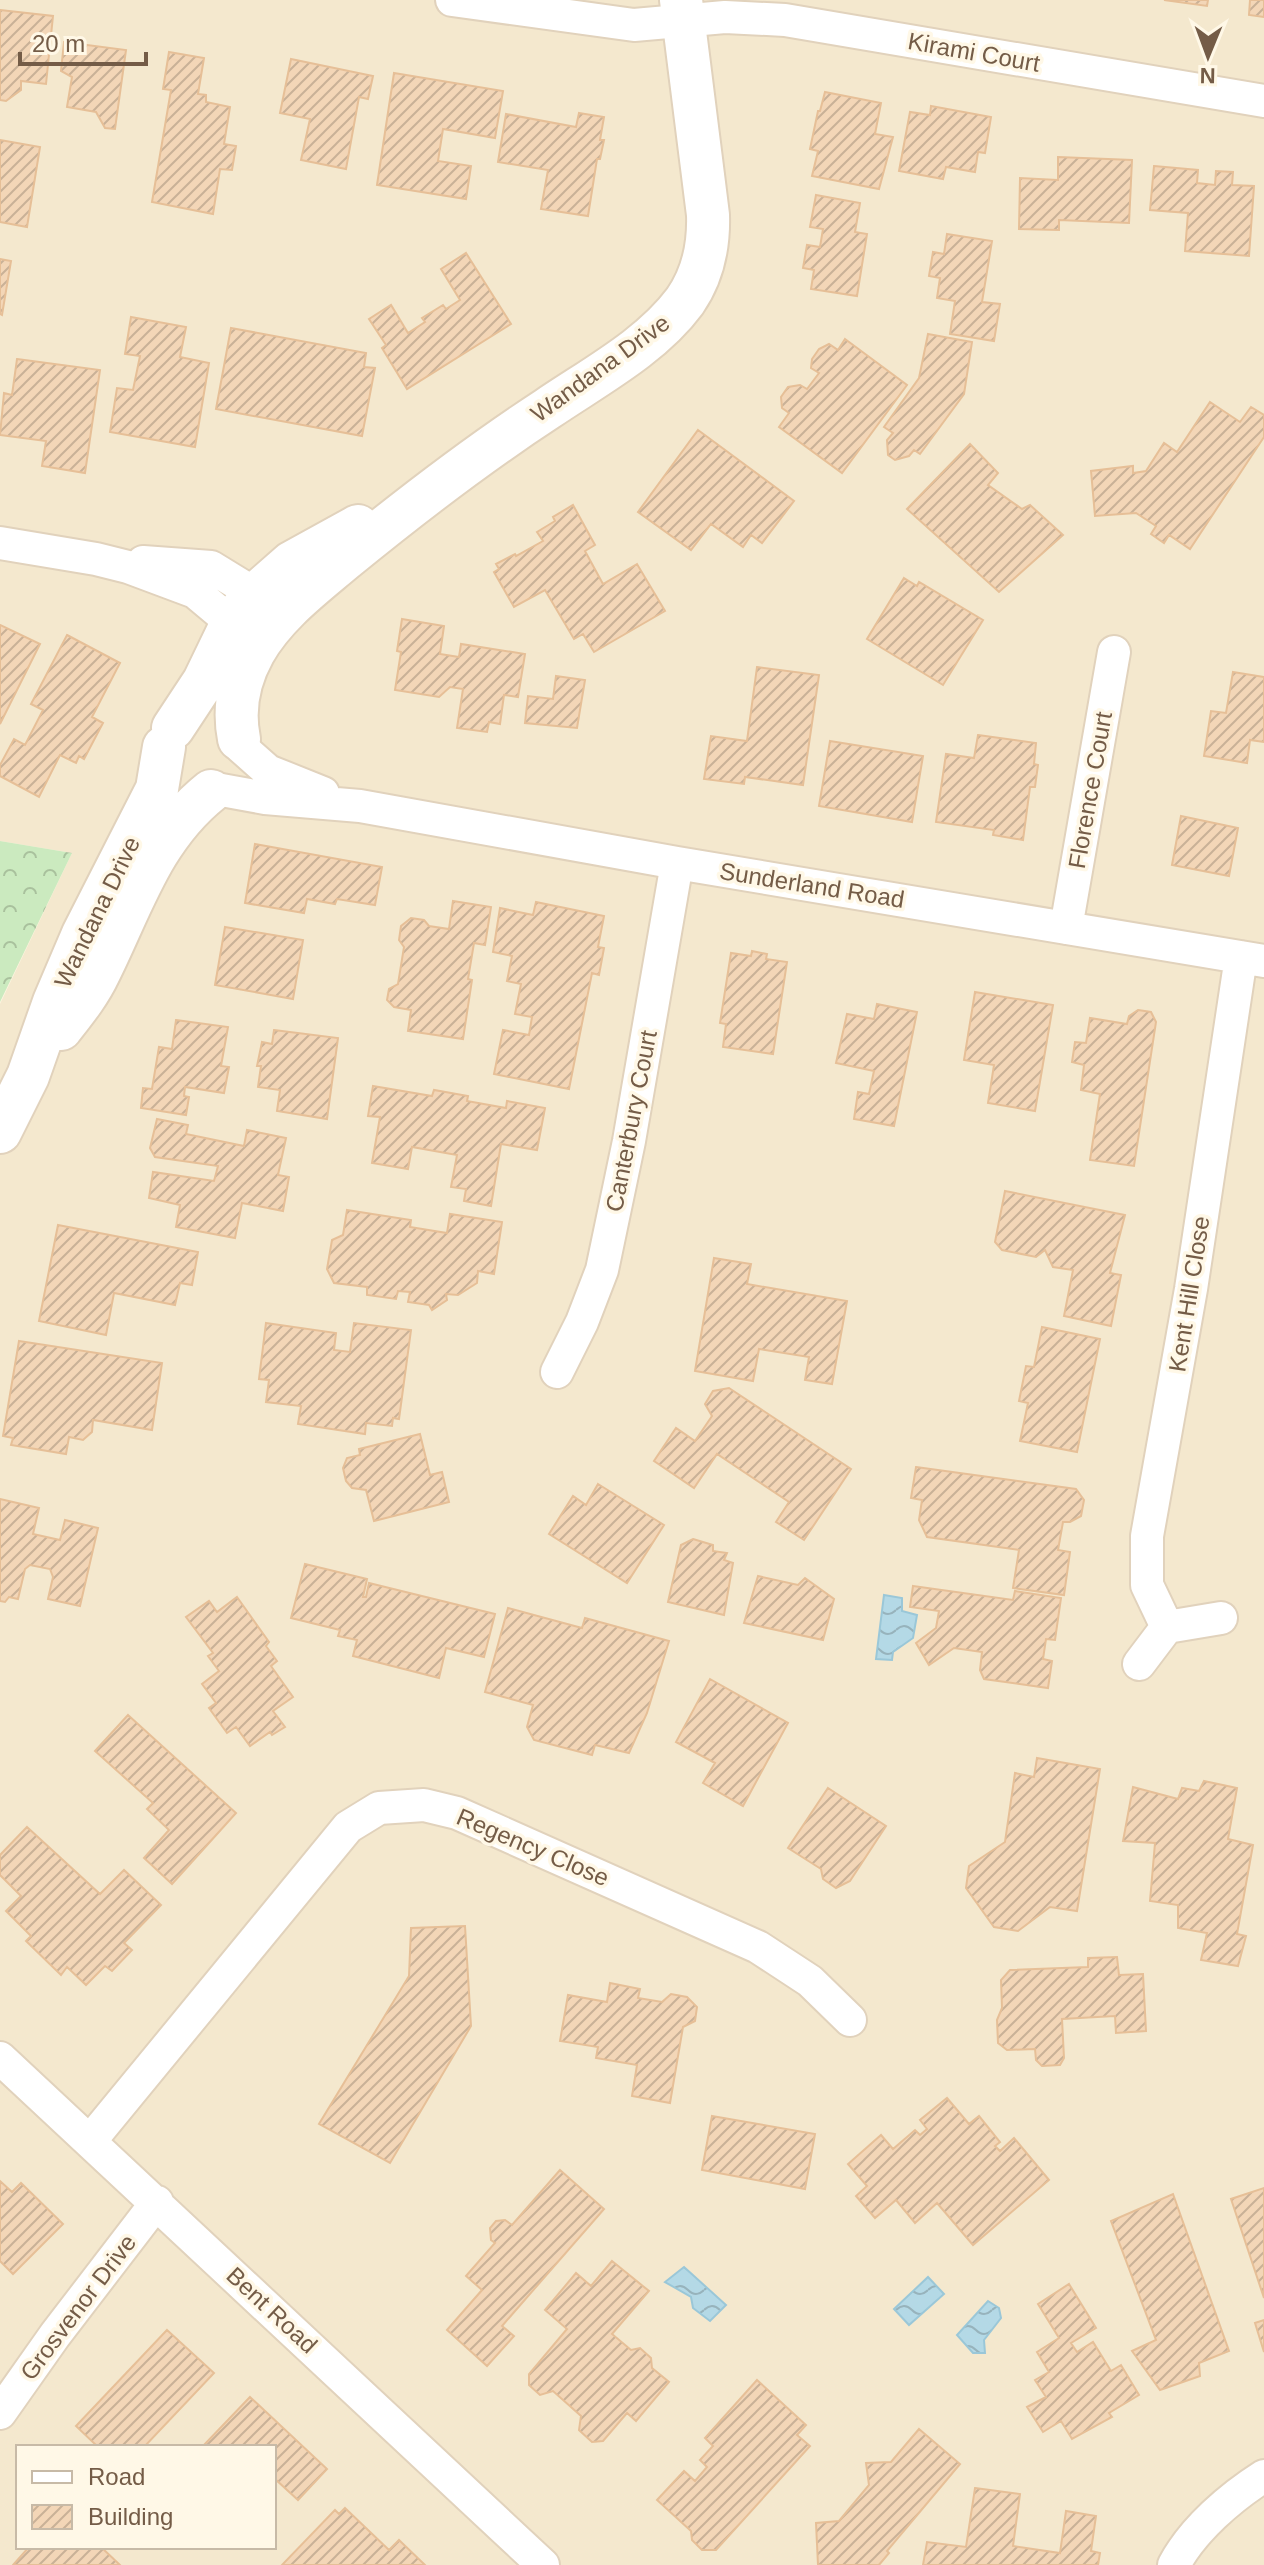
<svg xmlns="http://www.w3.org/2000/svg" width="1264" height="2565" font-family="Helvetica,sans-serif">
  <defs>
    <pattern id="park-crowns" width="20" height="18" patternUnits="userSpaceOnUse" patternTransform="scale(2)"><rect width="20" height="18" fill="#cbeabf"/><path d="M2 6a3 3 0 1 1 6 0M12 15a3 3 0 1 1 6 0" fill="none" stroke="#a9c19d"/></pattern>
    <pattern id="water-waves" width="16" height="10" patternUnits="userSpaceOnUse" patternTransform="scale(2)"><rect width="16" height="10" fill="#b4d9e6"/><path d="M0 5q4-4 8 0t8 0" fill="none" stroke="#97b3bc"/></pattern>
    <pattern id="building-hatch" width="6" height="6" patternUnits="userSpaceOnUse" patternTransform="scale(2)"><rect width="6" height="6" fill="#f3d6b7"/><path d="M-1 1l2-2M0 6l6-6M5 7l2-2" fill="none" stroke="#c9b197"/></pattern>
  </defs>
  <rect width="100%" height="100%" fill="#fdf5e0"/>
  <path fill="#f4e8ce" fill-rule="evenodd" d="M0,0H1264V2565H0V1004L72,853L0,841ZM18,2447H274V2547H18Z"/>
  <path fill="url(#park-crowns)" d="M0,841L72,853L0,1002Z"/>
  <path fill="url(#water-waves)" stroke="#9ac7d8" stroke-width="2" d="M884,1595L902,1598V1611L917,1615L913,1638L893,1652L892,1660L876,1659Z
    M684,2267L726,2305L710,2321L693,2308L691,2297L665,2282Z
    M928,2277L944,2294L909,2325L894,2309Z
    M988,2301L999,2308L1001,2318L984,2340L985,2353H973L957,2335Z"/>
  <path fill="url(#building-hatch)" stroke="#e6bf97" stroke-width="2" d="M1164,0H1208L1207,6Z
    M1250,0H1264V17L1249,15Z
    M0,10L53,16L46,84L21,81V90L6,101L0,100Z
    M64,42L126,50L115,129L105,128L96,112L67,107L72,77L61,71Z
    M169,52L204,58L198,94L206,95V102L230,107L224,144L236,146L232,170L220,169L213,214L152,202L171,90L163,89Z
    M291,59L373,76L368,99L359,97L346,169L301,160L310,119L280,113Z
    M394,73L503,91L495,138L443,129L438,161L471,166L466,199L377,185Z
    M825,92L881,103L875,134L893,137L879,189L812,176L818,151L810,149L818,111H820Z
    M931,106L991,117L985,153L978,152L975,172L946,167L943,179L899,171L910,112L930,115Z
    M579,113L604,117L600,140H604L600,159H597L588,216L541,209L548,170L498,162L506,114L576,127Z
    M0,140L40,147L27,227L0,222Z
    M1058,157L1132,160L1129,223L1059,220V230L1019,229L1020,178L1058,180Z
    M1154,166L1198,170L1197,183L1215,185L1216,171L1233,172L1232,185L1254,186L1249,256L1185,251L1188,213L1150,210Z
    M816,195L860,203L855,232L867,234L857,296L811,289L814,270L803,268L807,245L820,247L823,229L810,227Z
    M947,234L992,241L982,302L1000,304L994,341L950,334L955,301L937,298L940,278L929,276L933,252L944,254Z
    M466,253L511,324L407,389L382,348L386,345L369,319L391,305L408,333L425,322L422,318L443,305L446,309L460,300L441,269Z
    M0,259L11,261L2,315L0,314Z
    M131,317L186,327L180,357L209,363L195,447L110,432L117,388L133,390L140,356L125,354Z
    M231,328L366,353L364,367L375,368L362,436L216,409Z
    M928,334L972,342L964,394L920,454L914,450L909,456L895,460L888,455L887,440L893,433L884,427L919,378Z
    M845,339L907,385L842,473L779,427L789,413L782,408L781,397L788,387L800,385L807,389L819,373L811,368L812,359L819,349L829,344L838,350Z
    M17,359L100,370L85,473L42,466L46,441L0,435L4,393L12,395Z
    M1210,402L1240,422L1251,407L1264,415V437L1190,549L1169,535L1164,543L1151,534L1156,526L1136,513L1095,516L1091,471L1133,466V473L1146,471L1164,443L1177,452Z
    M698,430L794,501L762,543L751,535L743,547L711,524L691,550L638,512Z
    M970,444L998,473L988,485L1022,509L1030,505L1063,535L999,592L907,509Z
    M573,505L595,545L585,551L603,584L637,564L665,611L594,652L583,634L574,639L545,590L514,607L494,572L499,569L496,564L515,554L516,556L543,541L537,532L555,521L553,517Z
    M904,578L917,586L919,582L983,620L943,685L867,639Z
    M402,619L444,626L440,654L459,657L461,644L525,654L518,697L504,695L500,724L489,722L487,732L457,728L463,689L450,687L439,697L395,690L401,652L397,651Z
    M0,625L40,644L0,724Z
    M67,635L120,663L92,717L103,723L84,759L79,756L76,763L60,755L39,797L0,776V765L14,739L25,745L43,710L31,704Z
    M757,667L819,675L803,785L745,777L744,784L704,779L711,736L747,741Z
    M1233,672L1264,677V742L1250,740L1247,763L1204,756L1211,711L1226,713Z
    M556,676L585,680L577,728L525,723L528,696L553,699Z
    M978,735L1036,743L1034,764L1038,765L1035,787H1030L1023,840L993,835L994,830L936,822L946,754L974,758Z
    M830,741L923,756L912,822L819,806Z
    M1181,816L1238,828L1229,876L1172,865Z
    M255,844L382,867L375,905L337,899L335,904L307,899L304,913L245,903Z
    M453,901L491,907L485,945L474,943L468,979L472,980L463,1039L408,1031L411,1010L394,1007L387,1000L389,989L398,984L404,947L399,940L401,926L411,918L424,920L429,926L449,929Z
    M536,902L604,916L598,947L604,948L599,975L592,973L569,1089L494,1074L503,1030L529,1035L532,1017L515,1014L521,984L507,981L512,956L493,952L500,908L533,915Z
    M225,927L303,940L293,999L215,985Z
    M752,951L767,954L766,959L787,962L773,1054L723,1047L726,1024L720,1023L731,953L751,956Z
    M975,992L1053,1005L1035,1111L988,1103L994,1065L964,1060Z
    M877,1004L917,1012L894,1126L854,1119L858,1092L869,1094L874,1071L836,1063L847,1014L874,1019Z
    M1138,1010L1151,1012L1156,1022L1134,1166L1090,1160L1100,1094L1081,1090L1084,1065L1072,1062L1075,1042L1086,1043L1090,1018L1127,1024L1129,1016Z
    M176,1020L228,1027L221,1066L229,1067L224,1093L185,1087L184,1096L189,1097L186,1115L141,1108L143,1088L152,1089L159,1047L172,1049Z
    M274,1030L338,1038L327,1119L277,1111L280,1090L258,1087L261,1066H257L262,1042L272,1044Z
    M373,1086L432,1096L434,1090L468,1096L467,1101L506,1108L507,1101L545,1108L537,1150L501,1144L491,1206L464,1201L466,1189L451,1187L457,1155L412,1147L408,1169L372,1163L380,1117L368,1116Z
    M157,1119L188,1125L186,1134L244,1146L247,1130L286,1138L278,1175L289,1177L283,1211L242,1203L235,1238L176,1227L180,1205L149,1198L153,1172L214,1181L218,1166L155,1157L150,1148Z
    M1005,1191L1125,1215L1110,1273L1121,1275L1111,1326L1064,1316L1073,1270L1053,1267L1045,1250L1036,1257L1002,1250L995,1242Z
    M347,1210L411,1220L410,1227L447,1233L450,1214L502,1222L494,1274L478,1271L477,1283L458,1295L446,1294L447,1300L432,1310L429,1305L408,1302L410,1292L398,1291L396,1299L367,1295V1287L334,1283L327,1269L332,1240L343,1235Z
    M58,1225L198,1252L192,1285L180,1283L175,1305L114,1293L106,1335L39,1321Z
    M714,1258L751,1264L747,1284L847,1301L832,1384L805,1380L809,1357L759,1349L753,1381L695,1371Z
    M266,1323L336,1333L334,1350L350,1352L354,1323L411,1330L399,1419L393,1418L392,1426L366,1423L365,1434L298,1424L301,1406L266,1402L269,1380L259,1379Z
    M1042,1327L1100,1339L1077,1452L1020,1441L1028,1403L1019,1401L1026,1366L1034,1367Z
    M19,1341L162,1363L152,1430L93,1420L92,1432L83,1440L69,1437L66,1454L11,1445L13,1438L3,1436Z
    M729,1388L851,1469L804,1540L776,1522L789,1502L717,1454L694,1488L654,1461L676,1428L695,1441L712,1416L705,1404L713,1391Z
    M420,1434L430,1475L442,1472L449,1502L374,1521L366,1490L352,1488L346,1481L343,1468L347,1458L360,1455L359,1449Z
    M916,1467L1076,1489L1084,1500L1081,1516L1070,1522H1063L1058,1550L1070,1552L1064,1595L1013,1588L1019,1550L927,1537L919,1520L922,1500L911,1498Z
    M598,1484L664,1525L627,1583L549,1534L573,1496L586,1505Z
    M0,1499L39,1508L33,1534L60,1540L65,1520L98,1528L80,1606L48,1599L53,1577L50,1569L30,1565L25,1569L18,1599L9,1597L5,1602L0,1601Z
    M693,1539L713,1545V1551L727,1553L724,1560L733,1563L724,1615L668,1602L681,1545Z
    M305,1564L367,1579L363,1597H366L369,1583L495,1614L484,1657L446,1648L439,1678L353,1656L357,1640L338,1636L340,1630L291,1618Z
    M758,1576L798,1585L805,1578L834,1599L823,1640L744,1623Z
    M913,1586L1013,1600L1015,1591L1061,1598L1055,1640L1046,1639L1043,1659L1052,1661L1048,1688L984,1679L980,1670L982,1652L954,1648L929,1665L916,1643L936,1628L939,1611L910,1607Z
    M237,1597L269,1642L266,1646L277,1661L271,1666L293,1697L273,1711L285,1727L272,1735L270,1732L250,1746L236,1727L227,1733L209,1708L216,1703L202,1684L219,1671L208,1656L213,1653L186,1617L209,1601L217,1612Z
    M508,1608L582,1628L585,1618L669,1641L647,1713L629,1753L595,1745L592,1755L534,1740L527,1727L533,1705L485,1692Z
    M710,1679L788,1723L743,1806L703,1783L715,1763L676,1742Z
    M128,1715L236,1813L172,1884L144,1858L169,1830L147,1809L153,1803L95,1751Z
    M1037,1758L1100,1769L1077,1911L1050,1907L1018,1931L994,1927L966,1888L969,1866L1005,1842L1015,1773L1034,1777Z
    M1204,1781L1237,1788L1228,1839L1253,1845L1237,1934L1246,1936L1238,1966L1201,1960L1207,1933L1178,1928V1905L1150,1901L1155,1843L1123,1841L1133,1787L1178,1799L1182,1788L1199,1791Z
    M828,1788L886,1826L850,1881L836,1888L823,1879L821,1869L788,1848Z
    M27,1827L100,1894L124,1870L161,1905L124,1943L132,1950L112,1971L105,1966L86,1985L67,1967L61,1975L26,1941L31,1936L6,1911L21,1896L0,1875V1855Z
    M465,1926L471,2026L390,2163L319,2124L409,1976L411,1928Z
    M1117,1957L1119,1975L1143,1974L1146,2031L1116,2033L1115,2016L1062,2019L1064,2058L1060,2065L1042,2066L1036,2060L1035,2049L1007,2050L998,2043L997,2020L1002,2008L1001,1980L1010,1970L1088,1967V1958Z
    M610,1983L640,1989L638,1998L662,2002L671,1994L687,1997L697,2007L695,2021L683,2027L670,2103L632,2096L637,2065L596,2058L598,2047L560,2041L568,1995L607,2002Z
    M947,2098L969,2124L979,2116L1000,2142L995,2146L1000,2151L1014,2138L1049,2180L973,2245L937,2203L915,2223L896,2200L875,2218L856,2196L867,2186L848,2164L881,2135L893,2149L915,2130L920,2135L927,2129L920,2120Z
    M712,2116L815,2134L805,2189L702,2170Z
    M560,2170L604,2209L502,2326L514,2336L487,2366L447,2330L482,2290L466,2276L495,2243L491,2240L490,2228L496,2221L505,2220L512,2225Z
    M0,2181L12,2192L21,2183L63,2224L13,2274L0,2261Z
    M1264,2188V2298L1231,2199Z
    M1173,2194L1229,2351L1199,2363L1200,2376L1160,2390L1132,2351L1156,2340L1111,2221Z
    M612,2261L649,2291L612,2334L631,2350L640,2348L651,2358L652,2368L669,2382L636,2421L627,2413L603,2441L592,2442L579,2430L581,2416L553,2391L540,2395L529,2385V2374L567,2329L545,2310L576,2273L591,2286Z
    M1069,2284L1096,2328L1071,2343L1077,2352L1093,2342L1111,2371L1121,2365L1139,2395L1109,2413L1112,2417L1072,2439L1061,2421L1043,2432L1027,2407L1046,2397L1035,2380L1049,2372L1037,2352L1059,2338L1038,2304Z
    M1264,2320V2352L1255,2323Z
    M167,2330L214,2373L144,2447H98L76,2426Z
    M757,2380L806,2425L797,2435L810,2446L716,2550H702L692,2540L691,2531L657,2500L684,2471L695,2481L707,2467L700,2460L713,2446L705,2438Z
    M250,2397L327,2469L298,2500L275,2479L274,2481V2447H202Z
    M919,2429L960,2464L887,2551L889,2553L879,2565H818L816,2523L839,2521L869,2485L866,2463L891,2462Z
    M975,2488L1020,2494L1013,2546L1060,2553L1066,2511L1096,2516L1091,2551L1100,2553L1098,2565H923L927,2542L966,2547Z
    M345,2508L389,2550L399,2540L425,2565H282L335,2510L339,2514Z
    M29,2547H101L120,2565H13Z"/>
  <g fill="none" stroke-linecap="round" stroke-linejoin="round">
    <defs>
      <path id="minor" d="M452,0L634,25L725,17L785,20L1264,101
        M0,543L96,559L128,567L195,592L232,623
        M143,562L211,567L255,594
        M241,747L268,771L323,793
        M216,789L265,798L360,806L677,863L1264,961
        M1066,928L1114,652
        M557,1372L582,1322L602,1270L629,1141L677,863
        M1167,1627L1221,1618
        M1139,1664L1167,1627L1147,1585V1536L1191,1289L1241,957
        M0,2058L543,2565
        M90,2141L348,1827L379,1808L424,1805L457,1813L758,1947L810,1981L850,2020
        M0,2413L55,2335L157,2202
        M1174,2565C1193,2529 1231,2497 1264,2476"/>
      <path id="tertiary" d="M173,728L204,681L233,621L249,600L291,563L358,526
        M239,739C233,709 239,679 254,652C275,615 311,588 343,561C409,507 475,456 547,409C594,377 651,347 685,301C703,275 709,246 708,215L681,0
        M61,1029C75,1011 89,994 99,973C132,907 151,839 211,791
        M0,1132L28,1076L54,1002L83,934L157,789L164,747"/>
    </defs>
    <use href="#minor" stroke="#e1d2bc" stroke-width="36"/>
    <use href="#tertiary" stroke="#e1d2bc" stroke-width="46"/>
    <use href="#minor" stroke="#fff" stroke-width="32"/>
    <use href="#tertiary" stroke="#fff" stroke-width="42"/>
  </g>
  <g text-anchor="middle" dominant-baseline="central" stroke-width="7" stroke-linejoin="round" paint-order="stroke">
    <g font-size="24" fill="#745c47" stroke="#fff8e7">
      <text transform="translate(974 52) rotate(10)">Kirami Court</text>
      <text transform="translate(600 368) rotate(-36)">Wandana Drive</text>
      <text transform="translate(1090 790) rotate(-80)">Florence Court</text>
      <text transform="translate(812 885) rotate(9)">Sunderland Road</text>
      <text transform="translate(97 912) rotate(-64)">Wandana Drive</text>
      <text transform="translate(631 1121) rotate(-79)">Canterbury Court</text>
      <text transform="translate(1189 1294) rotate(-81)">Kent Hill Close</text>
      <text transform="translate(533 1847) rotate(23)">Regency Close</text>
      <text transform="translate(78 2307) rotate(-53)">Grosvenor Drive</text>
      <text transform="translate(272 2310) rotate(43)">Bent Road</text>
    </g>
  </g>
  <rect x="16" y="2445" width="260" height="104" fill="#fff8e7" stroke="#c7baa7" stroke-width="2"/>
  <rect x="32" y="2471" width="40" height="12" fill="#ffffff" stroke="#c7baa7" stroke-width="2"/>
  <text x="88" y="2485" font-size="24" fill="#745c47">Road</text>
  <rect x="32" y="2505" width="40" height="24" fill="url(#building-hatch)" stroke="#c7baa7" stroke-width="2"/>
  <text x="88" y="2525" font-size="24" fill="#745c47">Building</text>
  <g transform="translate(1208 56) rotate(181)" stroke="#fff8e7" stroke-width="6" paint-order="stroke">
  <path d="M0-6L14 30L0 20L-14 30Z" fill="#745c47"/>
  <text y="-12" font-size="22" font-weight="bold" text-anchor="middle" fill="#745c47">N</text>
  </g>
  <path d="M20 52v12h126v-12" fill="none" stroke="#745c47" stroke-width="4"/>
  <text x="32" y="52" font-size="24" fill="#745c47" stroke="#fff8e7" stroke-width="6" paint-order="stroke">20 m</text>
</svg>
